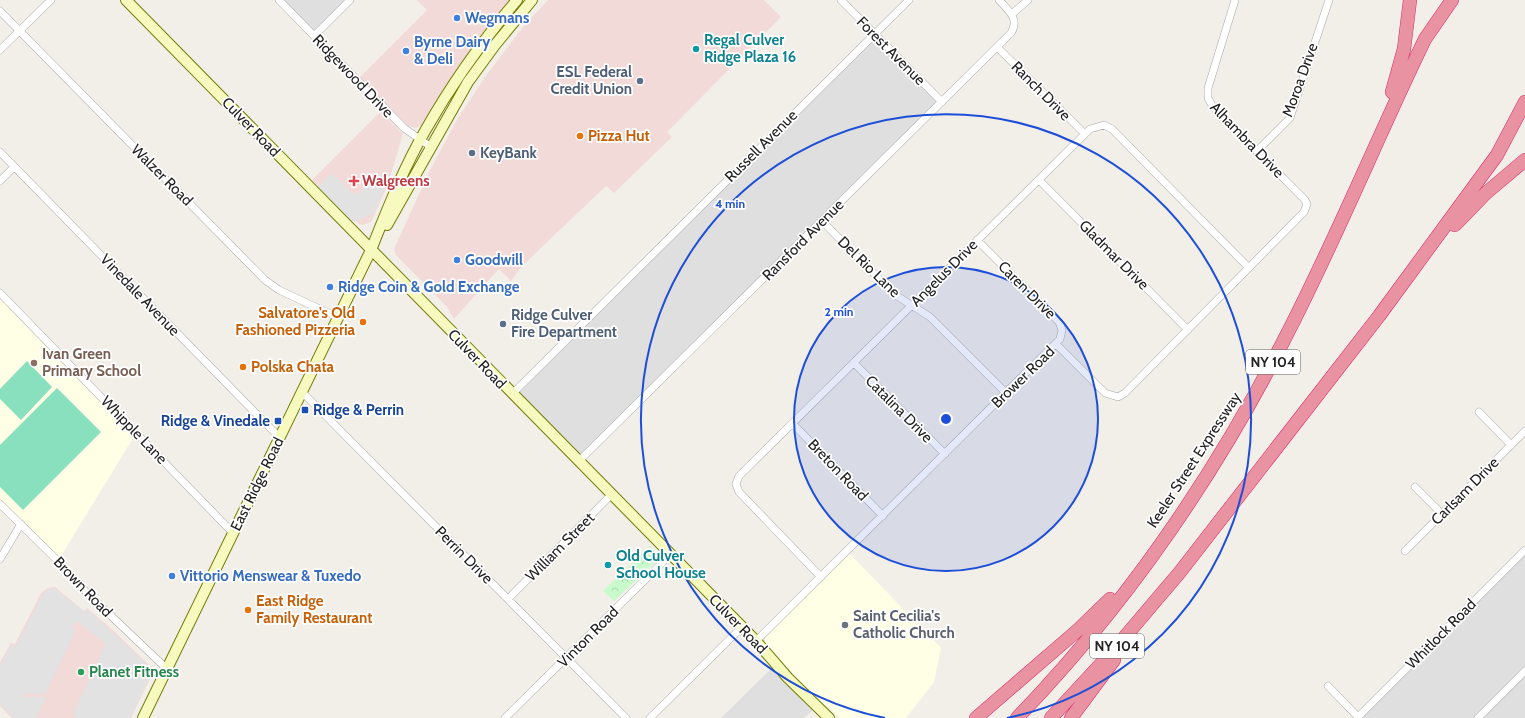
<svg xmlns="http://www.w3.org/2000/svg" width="1525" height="718" font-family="Cabin,sans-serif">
  <defs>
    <pattern id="park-crowns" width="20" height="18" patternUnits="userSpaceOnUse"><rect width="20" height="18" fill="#c8facc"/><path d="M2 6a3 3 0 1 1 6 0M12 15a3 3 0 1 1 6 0" fill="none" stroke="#acd6af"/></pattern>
  </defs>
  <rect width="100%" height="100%" fill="#f2efe9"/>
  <path fill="#e0dfdf" d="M279,0H350L314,36Z
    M874,34L942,102L579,461L512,394Z
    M1525,549V718H1355Z
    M771,669L813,710L804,718H721Z"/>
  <path fill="#f2dad9" d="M417,0H512L425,123L416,128L408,126L359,78L427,10Z
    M548,0H764L781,17L667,132L672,137L614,193L606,186L522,266L511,281L499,269L454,319L447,307L396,255L394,249L430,170L458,118L485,77L523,27Z
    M381,111L403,134L388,184L371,222L363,225L359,224L312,180Z
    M55,587L84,611L87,608L114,631L154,670L131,718H12L0,706V662L11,643L15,644L41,593L48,588Z"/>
  <path fill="#ffffe5" d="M0,293L136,433L58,561L0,504Z
    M849,553L941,648L934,682L906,718H840L805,686L765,644V637Z"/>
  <path fill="url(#park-crowns)" d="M650,546L660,557L614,601L603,591Z"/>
  <path fill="#88e0be" d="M27,361L52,387L21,420L0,399V389Z
    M57,388L101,432L23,510L0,487V445Z"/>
  <path fill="#e2e2e2" d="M332,173L353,194L361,192L377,174L388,179L374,213L352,222L317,188Z
    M54,588L85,612L88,610L153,670L130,718H76L74,711L106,644L77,621L71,628L76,630L45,694L41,693L25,694L23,697H41L46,698L36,718H14L0,704V666L11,645L15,647L43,594L48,590Z"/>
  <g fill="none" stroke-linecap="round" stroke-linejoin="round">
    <defs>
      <path id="street" d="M279,0L404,128L431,147
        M841,0L942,102
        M0,11L265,280L279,290L339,318
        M1012,14L1028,0
        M314,36L350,0
        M997,47L1085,134
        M0,50L51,0
        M1257,151L1290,118L1329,0
        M0,152L280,438
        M1039,180L1188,330
        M0,181L14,167
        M822,221L894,294L930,317L1006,393
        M0,293L233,533
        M1056,344L1105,393L1118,397L1125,393L1304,212L1307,204L1305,200L1213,107L1208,98V88L1235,0
        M854,363L945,454
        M302,392L626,718
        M512,394L909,0
        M1479,412L1511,445
        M793,424L883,516
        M579,461L1011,33C1020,19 1008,10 999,0
        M1415,487L1442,514
        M0,504L58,561L87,593L167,669
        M1405,551L1525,431
        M0,559L21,524
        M821,577L739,492L736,484L739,476L1090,129L1104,125L1112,129L1249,268
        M508,599L611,495
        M756,641L1060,339L1062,330L1059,322L977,240
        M1328,686L1359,718
        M505,718L670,555
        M650,718L742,627
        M1357,718L1525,550
        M1478,718L1525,671"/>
      <path id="secondary" d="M126,0L756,641L788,678L829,718
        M387,225L468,82L495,45L532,0
        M143,718L371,250C387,210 403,169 425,131C451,85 482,41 517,0"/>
      <path id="highway" d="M1392,92L1404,49L1410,0
        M1455,225L1486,193L1525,160
        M976,718L1078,630L1110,599
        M1017,718C1124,607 1214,477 1284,340C1335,242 1377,138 1425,39L1452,0
        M1051,718L1112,652L1180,572L1379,316L1497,155L1525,102
        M1071,718L1114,660"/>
    </defs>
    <use href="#street" stroke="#a9a9a9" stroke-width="8"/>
    <use href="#secondary" stroke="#707d05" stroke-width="12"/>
    <use href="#highway" stroke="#dc2a67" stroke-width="14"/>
    <use href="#street" stroke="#fff" stroke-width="7"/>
    <use href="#secondary" stroke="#f7fabf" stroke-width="10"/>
    <use href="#highway" stroke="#e892a2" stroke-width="13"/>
  </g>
  <circle cx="946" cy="419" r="152" fill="#1d4ed8" fill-opacity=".12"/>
  <g fill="none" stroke="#1d4ed8" stroke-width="2">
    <circle cx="946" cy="419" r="152"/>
    <path d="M885 718A305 305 0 1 1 1007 718"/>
  </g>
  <g fill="#3f7fe0" stroke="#fff" stroke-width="1.5">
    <circle cx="457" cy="18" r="4"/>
    <circle cx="406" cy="51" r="4"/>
    <circle cx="457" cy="260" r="4"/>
    <circle cx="330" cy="287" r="4"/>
    <circle cx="172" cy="576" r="4"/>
  </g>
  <g fill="#0f9aa8" stroke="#fff" stroke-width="1.5">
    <circle cx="696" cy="49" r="4"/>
    <circle cx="608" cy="565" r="4"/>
  </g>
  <g fill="#5c6f8a" stroke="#fff" stroke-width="1.5">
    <circle cx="640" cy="81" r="4"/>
    <circle cx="472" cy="153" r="4"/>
    <circle cx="503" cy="324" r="4"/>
  </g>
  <g fill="#e8710a" stroke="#fff" stroke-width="1.5">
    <circle cx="580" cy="136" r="4"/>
    <circle cx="363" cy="322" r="4"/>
    <circle cx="243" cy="367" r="4"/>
    <circle cx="248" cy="610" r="4"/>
  </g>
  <path fill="#e0444e" stroke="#fff" stroke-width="1.5" d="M352 175h4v4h4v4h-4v4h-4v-4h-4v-4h4z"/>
  <circle fill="#8d6e63" stroke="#fff" stroke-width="1.5" cx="34" cy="363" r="4"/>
  <g fill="#1a4fb4" stroke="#fff" stroke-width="1.5">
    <rect x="301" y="406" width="8" height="8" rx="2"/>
    <rect x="274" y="417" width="8" height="8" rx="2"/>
  </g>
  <circle fill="#6b7280" stroke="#fff" stroke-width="1.5" cx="845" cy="625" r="4"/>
  <circle fill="#2e9e5b" stroke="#fff" stroke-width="1.5" cx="81" cy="672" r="4"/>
  <g text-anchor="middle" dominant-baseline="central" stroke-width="3.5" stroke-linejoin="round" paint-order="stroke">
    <g fill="#fff" stroke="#646464" stroke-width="1">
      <rect x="1246" y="350" width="54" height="24" rx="3"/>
      <rect x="1090" y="634" width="54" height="24" rx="3"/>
    </g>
    <g font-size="14" font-weight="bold" fill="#222">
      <text x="1273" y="362">NY 104</text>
      <text x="1117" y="646">NY 104</text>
    </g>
    <g font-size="15" font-weight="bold" fill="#366cbe" stroke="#fff" text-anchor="start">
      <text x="465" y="18">Wegmans</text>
      <text x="414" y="42">Byrne Dairy<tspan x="414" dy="17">&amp; Deli</tspan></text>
      <text x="465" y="260">Goodwill</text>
      <text x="338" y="287">Ridge Coin &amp; Gold Exchange</text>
      <text x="180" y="576">Vittorio Menswear &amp; Tuxedo</text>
    </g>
    <g font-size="15" font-weight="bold" fill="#0d838f" stroke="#fff" text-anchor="start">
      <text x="704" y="40">Regal Culver<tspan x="704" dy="17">Ridge Plaza 16</tspan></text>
      <text x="616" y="556">Old Culver<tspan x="616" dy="17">School House</tspan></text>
    </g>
    <g font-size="15" fill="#222" stroke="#fff">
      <text transform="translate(891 51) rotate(45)">Forest Avenue</text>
      <text transform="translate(353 76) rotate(46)">Ridgewood Drive</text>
      <text transform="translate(1300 80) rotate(-70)">Moroa Drive</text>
      <text transform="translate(1041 91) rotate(45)">Ranch Drive</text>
      <text transform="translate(251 127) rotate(46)">Culver Road</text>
      <text transform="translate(1247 140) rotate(46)">Alhambra Drive</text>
      <text transform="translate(761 146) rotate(-45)">Russell Avenue</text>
      <text transform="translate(162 175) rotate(45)">Walzer Road</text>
      <text transform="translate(803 240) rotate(-45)">Ransford Avenue</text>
      <text transform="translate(1114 255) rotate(45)">Gladmar Drive</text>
      <text transform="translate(869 267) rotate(44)">Del Rio Lane</text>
      <text transform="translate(944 273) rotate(-45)">Angelus Drive</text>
      <text transform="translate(1027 290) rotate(45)">Caren Drive</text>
      <text transform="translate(140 295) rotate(46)">Vinedale Avenue</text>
      <text transform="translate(477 359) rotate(46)">Culver Road</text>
      <text transform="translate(1023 377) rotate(-44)">Brower Road</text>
      <text transform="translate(899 409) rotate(45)">Catalina Drive</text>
      <text transform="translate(134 430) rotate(46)">Whipple Lane</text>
      <text transform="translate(1194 460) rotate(-57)">Keeler Street Expressway</text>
      <text transform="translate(838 470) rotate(46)">Breton Road</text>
      <text transform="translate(257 484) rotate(-64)">East Ridge Road</text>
      <text transform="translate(1465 491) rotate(-45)">Carlsam Drive</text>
      <text transform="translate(560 547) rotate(-45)">William Street</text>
      <text transform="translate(464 555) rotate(45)">Perrin Drive</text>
      <text transform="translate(83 587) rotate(46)">Brown Road</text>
      <text transform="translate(738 624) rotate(46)">Culver Road</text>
      <text transform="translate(1441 634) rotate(-45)">Whitlock Road</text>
      <text transform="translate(588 637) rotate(-45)">Vinton Road</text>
    </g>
    <g font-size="15" font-weight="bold" fill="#4e5e75" stroke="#fff" text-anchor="start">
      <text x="632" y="72" text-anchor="end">ESL Federal<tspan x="632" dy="17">Credit Union</tspan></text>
      <text x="480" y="153">KeyBank</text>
      <text x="511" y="315">Ridge Culver<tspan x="511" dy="17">Fire Department</tspan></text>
    </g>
    <g font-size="15" font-weight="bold" fill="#c56008" stroke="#fff" text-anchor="start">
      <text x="588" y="136">Pizza Hut</text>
      <text x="355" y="313" text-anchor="end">Salvatore's Old<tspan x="355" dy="17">Fashioned Pizzeria</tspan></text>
      <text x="251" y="367">Polska Chata</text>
      <text x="256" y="601">East Ridge<tspan x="256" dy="17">Family Restaurant</tspan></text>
    </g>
    <g font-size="15" font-weight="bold" fill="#be3a42" stroke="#fff" text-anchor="start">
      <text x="362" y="181">Walgreens</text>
    </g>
    <g font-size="15" font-weight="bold" fill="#785e54" stroke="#fff" text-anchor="start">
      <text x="42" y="354">Ivan Green<tspan x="42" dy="17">Primary School</tspan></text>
    </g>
    <g font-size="15" font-weight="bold" fill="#164399" stroke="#fff" text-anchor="start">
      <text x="313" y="410">Ridge &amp; Perrin</text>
      <text x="270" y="421" text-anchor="end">Ridge &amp; Vinedale</text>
    </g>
    <g font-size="15" font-weight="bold" fill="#5b616d" stroke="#fff" text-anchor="start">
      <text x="853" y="616">Saint Cecilia's<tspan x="853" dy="17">Catholic Church</tspan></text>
    </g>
    <g font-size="15" font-weight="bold" fill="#27864d" stroke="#fff" text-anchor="start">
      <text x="89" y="672">Planet Fitness</text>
    </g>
  </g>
  <circle cx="946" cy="419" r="6" fill="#1d4ed8" stroke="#fff" stroke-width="2"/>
  <g font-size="12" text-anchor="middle" font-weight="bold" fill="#1d4ed8" stroke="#fff" stroke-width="3.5" stroke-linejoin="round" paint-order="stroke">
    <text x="730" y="208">4 min</text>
    <text x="839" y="316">2 min</text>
  </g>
</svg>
